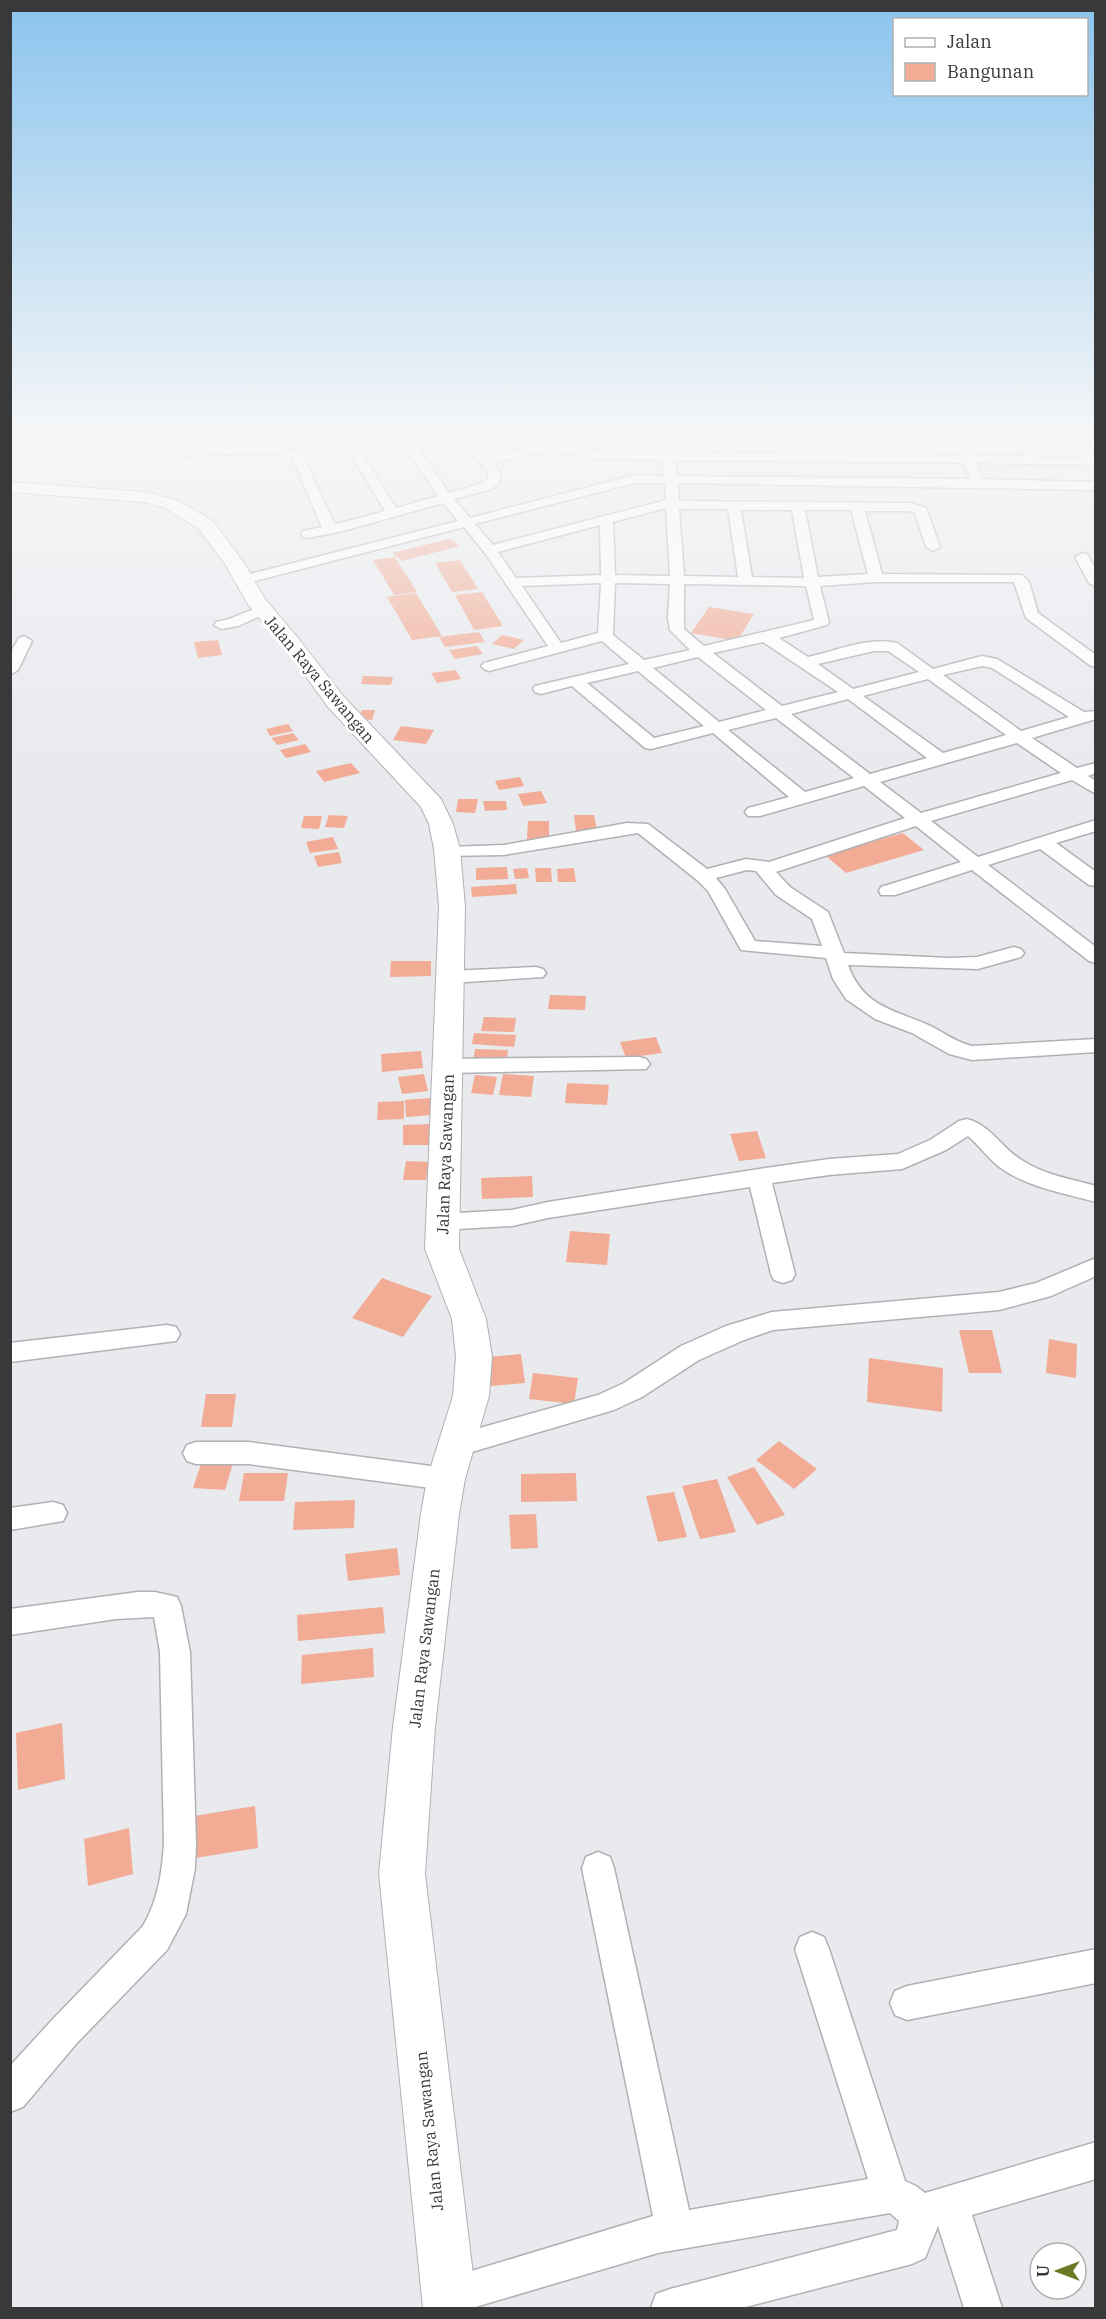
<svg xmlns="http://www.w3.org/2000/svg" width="1106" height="2319" font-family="'IBM Plex Serif',serif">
  <rect width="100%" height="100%" fill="#e8eaee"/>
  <path fill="#f2ab95" d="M450,539L460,546L402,561L392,553Z
    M395,557L417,592L394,595L373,560Z
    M460,560L478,589L452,592L435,563Z
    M482,592L503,626L474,630L455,595Z
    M416,593L442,636L412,640L387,597Z
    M709,607L754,614L737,641L691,633Z
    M479,632L485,642L445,647L439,637Z
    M502,635L524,640L514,649L492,644Z
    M218,640L222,655L198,658L194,642Z
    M477,646L483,654L455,659L449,650Z
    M456,670L461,679L437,683L431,673Z
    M363,676L393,677L391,685L361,684Z
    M362,710H375L372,720L358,719Z
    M288,724L293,731L270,736L266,729Z
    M401,726L434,730L426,744L393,740Z
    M293,733L299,740L278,745L271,738Z
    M305,744L311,752L286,758L280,750Z
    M351,763L360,773L324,782L316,771Z
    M520,777L524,786L499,790L495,781Z
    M541,791L547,803L523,806L518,794Z
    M458,799H478L475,813L456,812Z
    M483,801H506L507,810L485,811Z
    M329,815L348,816L344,828L325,827Z
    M574,815H594L597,830L576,831Z
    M304,816H322L319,829L301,828Z
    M528,821H549V841L527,840Z
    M903,833L924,850L846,873L825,855Z
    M333,837L338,849L310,853L306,842Z
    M339,852L342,863L318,867L314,856Z
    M507,867L508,879L476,880V868Z
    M527,868L529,878L515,879L513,869Z
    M535,868H551L552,882H536Z
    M574,868L576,882H558L557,869Z
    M516,884L517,894L472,897L471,887Z
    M391,961H431V976L390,977Z
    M550,995L586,996L585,1010L548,1009Z
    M484,1017L516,1018L514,1032L481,1031Z
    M474,1033L516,1035L514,1047L472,1044Z
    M656,1037L662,1053L626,1058L620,1042Z
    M475,1049L508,1050L506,1064L473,1062Z
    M421,1051L423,1068L382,1072L381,1054Z
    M424,1074L428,1091L402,1094L398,1077Z
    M503,1074L534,1076L531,1097L499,1095Z
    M475,1075L497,1077L493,1095L471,1093Z
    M567,1083L609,1085L607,1105L565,1103Z
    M431,1098L432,1115L406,1117L405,1100Z
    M404,1101V1119L377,1120L378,1102Z
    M435,1124L434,1145H403V1125Z
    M757,1131L766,1158L739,1161L730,1134Z
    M406,1161L429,1162L426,1180H403Z
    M532,1176L533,1197L482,1199L481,1178Z
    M570,1231L610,1234L607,1265L566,1262Z
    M382,1278L432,1296L403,1337L352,1318Z
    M959,1330H992L1002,1373H969Z
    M1049,1339L1077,1344L1076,1378L1046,1373Z
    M521,1354L525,1383L491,1386L488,1357Z
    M869,1358L943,1368L942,1412L867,1402Z
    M533,1373L578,1378L574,1404L529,1399Z
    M206,1394H236L232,1427H201Z
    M779,1441L817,1469L794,1489L756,1460Z
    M203,1458L234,1460L225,1490L193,1488Z
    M754,1467L785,1515L757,1525L727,1477Z
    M244,1473H288L284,1501H239Z
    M576,1473L577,1501L521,1502V1474Z
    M717,1479L736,1532L700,1539L682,1486Z
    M674,1492L687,1537L658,1542L646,1496Z
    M355,1500L354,1528L293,1530L295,1502Z
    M536,1514L538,1548L511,1549L509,1515Z
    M397,1548L400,1575L348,1581L345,1554Z
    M383,1607L385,1633L298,1641L297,1615Z
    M373,1648L374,1677L301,1684L302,1655Z
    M62,1723L65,1779L18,1790L16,1733Z
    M255,1806L258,1848L189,1859L188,1817Z
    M129,1828L133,1874L88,1886L84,1839Z"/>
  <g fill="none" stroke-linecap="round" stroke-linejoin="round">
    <defs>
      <path id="street" d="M395,431H407L449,493L479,484L488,479L489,474L456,431H468L488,456L545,444L549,431L560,433L557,444L605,451L603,431H615L618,452H661L659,431H671L674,452L722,453L720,431H732L735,453H781L777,431H789L794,454H847L840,431H852L859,454L896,455L889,431H901L908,455L960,456L950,431H962L973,456H1025L1014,434L1016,431H1024L1038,457H1082L1071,431H1083L1096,457V465L976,463L983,479L1096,482V490L678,483L679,501L911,503L926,508L940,547L933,551L926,547L915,513L909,511H865L882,574L1022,575L1029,582L1038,613L1096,655V667L1091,666L1026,618L1014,582H876L820,586L829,622L827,625L779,638L808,657C835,651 870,636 897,643L933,669L982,656L997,659L1084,712L1096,711V719L1032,738L1077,768L1096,763V773L1088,776L1096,781V794L1072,780L931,821L978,857L1096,820V831L1056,843L1096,872V886L1089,885L1040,849L988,865L1096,947V963L1089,961L972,870L895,895H881L879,891L881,887L961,862L916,826L776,872L790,887L828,912L844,953L949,958L977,957L1014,947L1021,949L1024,953L1021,957L978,969L848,965C863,1006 891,1009 926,1024C942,1031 955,1042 972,1046L1096,1039V1052L972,1060L949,1054L912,1033L875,1019L846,999L833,979L826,958L741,950L708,891L697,880L638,833L504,855L442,856L439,852L442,848L448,847L504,845L627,823L648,824L707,869L746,859L769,862L905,818L864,786L760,816H748L745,812L748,808L789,797L713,733L651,749L645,748L572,686L541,694L535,692L533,689L535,686L629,664L602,641L489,671L484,669L481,666L484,663L548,646L485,553L464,527L243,584L238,583L236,580L238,577L458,521L443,503L343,531L308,538L303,537L301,534L303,531L322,527L292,457L264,453L186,456L180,452L182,449L264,445L301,451L334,523L337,524L385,511L352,456L354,453H362L396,508L438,496ZM550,450L597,459L662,460L664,476L635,475L470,518L454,499L489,490L499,484L501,474L493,463ZM675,460L963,463L970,479L677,476ZM635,483H665L666,500L493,545L475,524ZM666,508L670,576L615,575L613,522ZM679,509H728L738,577L684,576ZM741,510H792L804,578L752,577ZM805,510H851L868,574L818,577ZM600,525L601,575L516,578L498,552ZM601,583L598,633L561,643L522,586ZM615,583L670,584L668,618L670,630L690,650L644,660L613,635ZM684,584L806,586L814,620L704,646L684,629ZM763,642L838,692L782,706L713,653ZM874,651H888L919,672L853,689L818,664ZM698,657L766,710L719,722L653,668ZM982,666L992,668L1069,717L1021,731L943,675ZM638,671L704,726L654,738L587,683ZM928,679L1006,735L943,753L863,696ZM848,699L927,758L870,774L791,714ZM776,718L854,778L805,792L728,730ZM1017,743L1061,773L921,813L880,782ZM747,870L756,871L776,895L812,919L822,946L755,941L725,889L716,878Z
        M1082,553L1087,554L1096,569V587L1089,583L1075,557Z
        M262,606L267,607L269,610L267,613L238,626L221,629L214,625L216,622L229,619Z
        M24,636L32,641L18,670L10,675V653L19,638Z
        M536,967L543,969L546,973L543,977L450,983L443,981L440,977L443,973L450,971Z
        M639,1057L646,1059L650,1064L646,1069L448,1073L441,1071L437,1066L441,1061L448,1059Z
        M967,1119C991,1125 1002,1149 1023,1161C1045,1175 1071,1179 1096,1186V1202C1064,1193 1025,1187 998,1166C987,1157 979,1145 968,1136L946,1150L902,1169L829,1175L772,1183L795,1274L792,1280L783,1283L774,1280L771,1274L750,1187L548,1218L512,1226L441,1230L433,1228L429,1222L433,1216L441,1214L512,1210L548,1202L759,1169L829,1159L898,1154L930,1140L959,1121Z
        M1096,1258V1276L1051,1296L999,1310L773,1330L744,1340L699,1360L642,1397L614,1410L458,1456L449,1452L445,1445L449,1438L458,1434L598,1395L624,1383L681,1346L726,1326L772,1312L999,1292L1036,1283Z
        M167,1325L176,1327L180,1334L176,1341L10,1362V1343Z
        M196,1442H249L446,1468L456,1471L460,1479L456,1487L446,1490L249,1464H196L187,1461L183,1453L187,1445Z
        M53,1502L63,1505L67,1513L63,1521L10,1530V1508Z
        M138,1592H155L177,1597L181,1606L190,1652L196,1843L195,1868L186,1914L167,1950L76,2044L23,2107L10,2112V2066L52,2020L143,1926C158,1900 162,1873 164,1843L160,1652L154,1617L116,1619L10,1635V1609Z
        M598,1852L610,1857L614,1868L689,2210L868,2179L795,1949L800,1937L812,1932L824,1937L829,1949L905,2181L916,2186L925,2193L1096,2142V2179L972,2215L1002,2308H964L938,2226L925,2258L912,2264L742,2308H651L656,2294L670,2289L897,2230L899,2221L890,2213L658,2253L472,2308H435L430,2296L435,2282L653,2216L582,1868L586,1857Z
        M1096,1949V1983L907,2020L895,2015L890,2003L895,1991L907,1986Z"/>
      <path id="secondary" d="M10,482L145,492L177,500L213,521L244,563L265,599L298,638L344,697L441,799L453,824L460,849L465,907L459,1249L486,1319L492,1357L489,1396L465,1479L459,1514L435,1727L425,1874L477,2308H423L379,1874L393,1727L421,1514L427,1479L453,1396L456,1357L452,1319L425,1249L439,907L434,849L429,824L421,807L328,707L284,646L249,606L225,564L199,529L165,508L144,502L10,492Z"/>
    </defs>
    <use href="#street" stroke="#afb1b4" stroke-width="3"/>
    <use href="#secondary" stroke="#afb1b4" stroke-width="2"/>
    <use href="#street" fill="#fff" fill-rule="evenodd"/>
    <use href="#secondary" fill="#fff" fill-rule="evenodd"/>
  </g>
  <linearGradient id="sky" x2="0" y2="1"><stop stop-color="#8bc4ee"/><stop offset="0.57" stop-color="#f5f6f7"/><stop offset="1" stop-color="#f5f6f7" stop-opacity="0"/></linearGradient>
  <rect width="1106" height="756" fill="url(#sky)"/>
  <g text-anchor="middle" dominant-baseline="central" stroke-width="6" stroke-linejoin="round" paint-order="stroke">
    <g font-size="16" fill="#38393a" stroke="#fff">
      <text transform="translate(320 679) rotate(50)">Jalan Raya Sawangan</text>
      <text transform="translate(445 1154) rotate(-88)">Jalan Raya Sawangan</text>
      <text transform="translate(424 1648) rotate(-83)">Jalan Raya Sawangan</text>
      <text transform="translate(429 2131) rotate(-96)">Jalan Raya Sawangan</text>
    </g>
  </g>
  <rect width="1106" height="2319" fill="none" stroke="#38393a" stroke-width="24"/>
  <rect x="893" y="18" width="195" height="78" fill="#ffffff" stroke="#afb0b0" stroke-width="1.5"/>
  <rect x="905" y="38" width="30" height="9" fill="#ffffff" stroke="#afb0b0" stroke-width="1.5"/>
  <text x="947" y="48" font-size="18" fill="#38393a">Jalan</text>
  <rect x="905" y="63" width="30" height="18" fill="#f2ab95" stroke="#afb0b0" stroke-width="1.5"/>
  <text x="947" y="78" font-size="18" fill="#38393a">Bangunan</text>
  <g transform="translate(1058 2271) rotate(270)"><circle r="28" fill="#ffffff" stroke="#afb0b0" stroke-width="1.5"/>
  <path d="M0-4.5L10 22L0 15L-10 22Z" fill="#6c7925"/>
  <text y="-9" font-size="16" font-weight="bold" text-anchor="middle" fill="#38393a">U</text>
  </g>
</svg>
